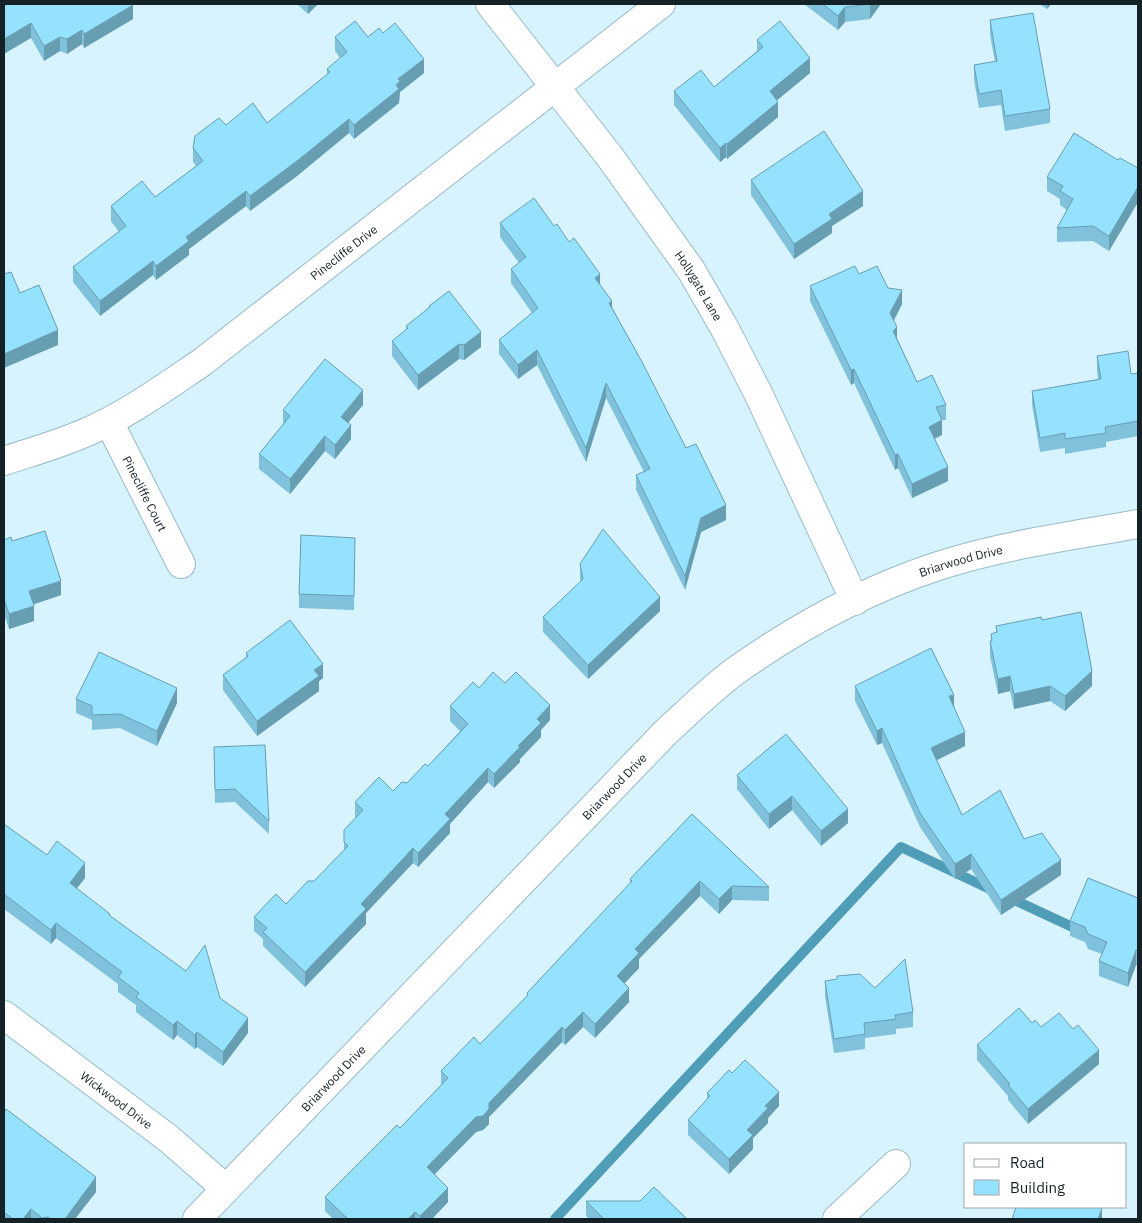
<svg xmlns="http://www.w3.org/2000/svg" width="1142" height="1223" font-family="'IBM Plex Sans',sans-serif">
  <rect width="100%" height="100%" fill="#d7f3fe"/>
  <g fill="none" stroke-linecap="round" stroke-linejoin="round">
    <path stroke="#509db8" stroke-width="10" d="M1008,897L1081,931
      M555,1219L901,847L992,890"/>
    <defs>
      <g id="minor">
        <path id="s1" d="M490,4L610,157L691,270L725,329L758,393L855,601"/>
        <path id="s2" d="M109,422L181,564"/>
        <path id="s3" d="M4,461C31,452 60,444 87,432C128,414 164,388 201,363L661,4"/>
        <path id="s4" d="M4,1015L169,1139L225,1188"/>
        <path id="s5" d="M197,1219L666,732C688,712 710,690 734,672C797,627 865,590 938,566C1003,545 1071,536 1138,524"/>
        <path d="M837,1219L896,1164"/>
      </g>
    </defs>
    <use href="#minor" stroke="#98bac7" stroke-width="30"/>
    <use href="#minor" stroke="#fff" stroke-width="28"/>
  </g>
  <path fill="#80c2db" d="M297,4H318L308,14Z
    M804,4H881L870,19L845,22L838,30Z
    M1039,4H1051L1047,9Z
    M4,6L133,19L84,48L82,44L67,54L60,51L44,61L31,38Z
    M990,20L1050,109V123L1005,131L1001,105L979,108L974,80V65L995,62L990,35Z
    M383,33L424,73L400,92L399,103L354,139L349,133L297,176L250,211L246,206L189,249V255L156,280L153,275L100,316L73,282V267L119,232L111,221V206L155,197L196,166L193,162V148L226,125L267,123L327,75V69L340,58L335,51V37H368Z
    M757,40L810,73L777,100L778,117L727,159L726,157L720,162L674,105V91L714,87L757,51Z
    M1118,160L1138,168V202L1109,251L1093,241L1057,242V228L1067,210L1060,205V199L1047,191V177Z
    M751,180L863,206L832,226V233L794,259L751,195Z
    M500,223L554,226L600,284L686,448L726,520L701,532L685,590L636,490V475L644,472L606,398L586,462L537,365L518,379L499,354V340L532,313L511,283V269L519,263L500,237Z
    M810,286L888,288L902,304L894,320L897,338L917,382L946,405V420H942V435L934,439L948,481L912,498L898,468L895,470L854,383L851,385L810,301Z
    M429,306L481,347L464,360L459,359L418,390L392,356V341L406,330V326L429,308Z
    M1097,356L1131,374L1138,373V436L1106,442V447L1065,454V448L1040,452L1032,405V391L1098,379L1097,371Z
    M363,405L348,423L351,439L335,459L325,451L290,494L259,469V454L283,424V410Z
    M355,538L354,610L299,608V594Z
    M4,540L12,541L61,595L34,604V621L9,629L4,614Z
    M580,564L660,611L588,679L543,632V617L581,582L580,579Z
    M1042,620L1092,686L1065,711L1050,701L1014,709L1010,691L998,694L990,656V641H991V634L996,632V626Z
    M246,653L323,678L319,681V691L257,736L223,690V675L246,658Z
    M505,683L550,720L541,730V737L520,759V762L494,788L488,782L450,824V833L418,867L413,863L366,913V924L305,987L263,946V939L254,931V917L286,904L314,881L344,850V830L356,818L355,817V802L393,791L407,783L428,766L460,731L450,721V706L479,688Z
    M855,686L954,706L965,746L937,760L962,815L1024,839L1061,875L1001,915L971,869L955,879L920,827L882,743L877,745L855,701Z
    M76,699L177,703L157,746L120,728L92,730V720L76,713Z
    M786,734L848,823L821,846L792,810L769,829L737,789V775Z
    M214,747L269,821V834L235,802L215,803Z
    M692,814L769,887V901L732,900L719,914L700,896L639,959V968L625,983L629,1002L595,1038L583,1027L565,1045L562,1042L489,1117V1124L483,1130L476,1132L435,1174L448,1202L432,1219H333L325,1211V1197L400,1128L441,1085V1071L480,1044L527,997V993L630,884V879Z
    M4,824L47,855L85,878L77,888L110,916L220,998L248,1033L223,1066L197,1047L195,1049L177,1035L173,1040L136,1012V1005L118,992V984L56,938L51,944L4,909Z
    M1138,898V966L1136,965L1128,987L1099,976V961L1102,954L1088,949L1085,942L1070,936V921Z
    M837,976L875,988L913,1012V1027L896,1029V1034L865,1038V1049L834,1053L825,996V981L837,979Z
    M1032,1023L1041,1027L1099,1064L1028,1124L1008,1100V1096L977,1060V1045Z
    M732,1073L779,1106L768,1118V1123L753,1138V1149L729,1174L688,1135V1120L707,1100V1093Z
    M4,1113L96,1192L75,1219H4Z
    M586,1201L687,1219H589L586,1216Z"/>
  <path fill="#689eb2" d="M308,4H318L308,14Z
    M870,4H881L870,19Z
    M1047,4H1051L1047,9Z
    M133,5V19L84,48V34Z
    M845,7V22L838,30V16Z
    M31,23V38L4,54V39Z
    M82,30V44L67,54V39Z
    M60,37V51L44,61V46Z
    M810,58V73L770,106V91Z
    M424,59V73L400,92L399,103L354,139V125L398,79Z
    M778,102V117L727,159V144Z
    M349,119V133L297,176L250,211V196Z
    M726,143V157L720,162V148Z
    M1138,187V202L1109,251V236Z
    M246,191V206L189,249V255L156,280V266L186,237Z
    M863,191V206L832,226V233L794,259V244L829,214Z
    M153,261V275L100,316V301Z
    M600,274V288L595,278Z
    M902,290V304L890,328V313Z
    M612,301V315L609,303Z
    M897,327V341L893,331Z
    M58,330V345L4,368V354Z
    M481,332V347L464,360V345Z
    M459,344V359L418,390V375Z
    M537,350V365L518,379V365Z
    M854,369V383L851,385V370Z
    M606,383V398L586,462V448Z
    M363,390V405L341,431V417Z
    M942,420V435L929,442V427Z
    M351,425V439L335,459V445Z
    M325,436V451L290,494V479Z
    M898,454V468L895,470V455Z
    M948,467V481L912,498V484Z
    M726,505V520L701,532L685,590V576L701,518Z
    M61,581V595L29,606V591Z
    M660,597V611L588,679V665Z
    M34,606V621L9,629V614Z
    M323,664V678L319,681V691L257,736V721L314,670Z
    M1092,671V686L1065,711V696Z
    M1010,676V691L998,694V679Z
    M1050,686V701L1014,709V694Z
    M177,688V703L157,746V731Z
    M954,695V709L949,696Z
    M550,705V720L541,730V737L520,759V762L494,788V774L518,746L537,719Z
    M882,728V743L877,745V731Z
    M965,732V746L931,763V748Z
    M488,768V782L450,824V833L418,867V853L445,814Z
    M792,796V810L769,829V814Z
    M848,809V823L821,846V831Z
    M413,848V863L366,913V924L305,987V972L361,904Z
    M971,854V869L955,879V864Z
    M1061,860V875L1001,915V900Z
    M85,863V878L70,897V883Z
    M700,881V896L639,959V968L617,991V976L635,949Z
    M732,886V900L719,914V899Z
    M56,923V938L51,944V930Z
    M1136,950V965L1128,987V973Z
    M629,988V1002L595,1038V1024Z
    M583,1012V1027L565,1045V1030Z
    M248,1018V1033L223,1066V1052Z
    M177,1021V1035L173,1040V1025Z
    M562,1027V1042L489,1117V1124L483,1130L476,1132L427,1182V1167Z
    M197,1032V1047L195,1049V1035Z
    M1099,1050V1064L1028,1124V1109Z
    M779,1092V1106L768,1118V1123L753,1138V1149L729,1174V1159L747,1130L765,1106Z
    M96,1177V1192L75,1219H65Z
    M448,1188V1202L432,1219H420V1216Z
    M1102,1208V1219H1098Z
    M31,1209V1219H23Z
    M415,1212V1219H408Z
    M48,1217V1219H42V1218Z"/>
  <path fill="#95e2ff" stroke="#689eb2" d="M8,4H132L133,5L84,34L82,30L67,39L60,37L44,46L31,23L4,39V6Z
    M823,4H870L845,7L838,16Z
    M1033,13L1050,109L1005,116L1001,90L979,94L974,65L997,61L990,20Z
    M355,21L368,37L379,28L383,33L395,23L424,59L398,79L400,81L396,85L399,89L354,125L349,119L297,161L250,196L246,191L186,237L189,241L156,266L153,261L100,301L73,267L126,226L111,206L142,181L155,197L203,161L193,148L195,136L219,118L226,125L253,103L267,123L330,72L327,69L347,52L335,37Z
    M780,21L810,58L770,91L778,102L727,144L726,143L720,148L674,91L701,70L714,87L763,47L757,40Z
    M824,131L863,191L829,214L832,219L794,244L751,180Z
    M1074,133L1118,160L1120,158L1138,168V187L1109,236L1093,226L1057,228L1073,199L1060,191L1063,186L1047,177Z
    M534,198L554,226L557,224L569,242L574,238L600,274L595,278L612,301L609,303L641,360L686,448L696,444L726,505L701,518L685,576L636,475L650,469L606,383L586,448L537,350L518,365L499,340L538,308L511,269L526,257L500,223Z
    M855,266L859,274L877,266L888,288L902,290L890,313L897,327L893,331L917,382L932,375L946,405L936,407L942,420L929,427L948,467L912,484L898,454L895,455L854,369L851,370L810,286Z
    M11,272L20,293L39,285L58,330L4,354V274Z
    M449,291L481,332L464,345L459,344L418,375L392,341L408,328L406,326L430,307L429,306Z
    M1128,351L1131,374L1138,373V421L1105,427L1106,433L1065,439V433L1040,438L1032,391L1101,379L1097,356Z
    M325,359L363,390L341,417L351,425L335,445L325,436L290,479L259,454L290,416L283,410Z
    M603,529L660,597L588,665L543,617L583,579L580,564Z
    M45,531L61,581L29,591L34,606L9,614L4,599V540L11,537L12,541Z
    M301,535L355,538L354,596L299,594Z
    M1081,612L1092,671L1065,696L1050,686L1014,694L1010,676L998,679L990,641H992L991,634L997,632L996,626L1041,617L1042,620Z
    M290,620L323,664L314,670L319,676L257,721L223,675L248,656L246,653Z
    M931,648L954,695L949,696L965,732L931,748L962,815L1000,790L1024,839L1042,833L1061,860L1001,900L971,854L955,864L920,813L882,728L877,731L855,686Z
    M99,652L177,688L157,731L120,714L92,715V706L76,699Z
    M493,672L505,683L516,672L550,705L537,719L541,723L518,746L520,747L494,774L488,768L445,814L450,819L418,853L413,848L361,904L366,909L305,972L263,932L267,928L254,917L276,894L286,904L308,881H314L348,846L344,842V830L363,810L355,802L379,777L393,791L402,782L407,783L425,764L428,766L468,724L450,706L473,682L479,688Z
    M786,734L848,809L821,831L792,796L769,814L737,775Z
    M265,745L269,821L235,789L215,790L214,747Z
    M692,814L769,887L732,886L719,899L700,881L635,949L639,953L617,976L629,988L595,1024L583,1012L565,1030L562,1027L489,1103V1109L483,1116L476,1117L427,1167L448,1188L420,1216L415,1212L408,1219H348L325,1197L397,1125L400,1128L448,1078L441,1071L474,1037L480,1044L528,995L527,993L632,881L630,879Z
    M4,824L47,855L57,841L85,863L70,883L110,914L109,915L186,971L205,945L220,998L248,1018L223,1052L197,1032L195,1035L177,1021L173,1025L136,997L139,993L118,977L122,972L56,923L51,930L4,894Z
    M1088,878L1138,898V951L1136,950L1128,973L1099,961L1107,942L1088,934L1085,927L1070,921Z
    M905,959L913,1012L895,1015L896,1019L864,1023L865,1034L834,1039L825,981L837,979V976L860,974L875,988Z
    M1019,1008L1032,1023L1035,1020L1041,1027L1059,1013L1073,1029L1078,1025L1099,1050L1028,1109L1008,1085L1010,1084L977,1045Z
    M745,1060L779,1092L765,1106L768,1108L747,1130L753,1135L729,1159L688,1120L710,1096L707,1093L729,1070L732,1073Z
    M6,1109L96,1177L65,1219H51L48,1217L42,1218L31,1209L23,1219H13L4,1212V1113Z
    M654,1187L687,1219H604L586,1201H640Z
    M1016,1207H1099L1102,1208L1098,1219H1012Z"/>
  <g text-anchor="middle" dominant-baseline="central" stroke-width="4" stroke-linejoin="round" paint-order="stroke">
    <g font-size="12" fill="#142126" stroke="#fff">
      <text stroke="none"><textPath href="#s3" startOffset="402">Pinecliffe Drive</textPath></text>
      <text stroke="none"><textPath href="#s1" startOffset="351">Hollygate Lane</textPath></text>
      <text stroke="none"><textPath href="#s2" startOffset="80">Pinecliffe Court</textPath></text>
      <text stroke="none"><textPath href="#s5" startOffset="1021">Briarwood Drive</textPath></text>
      <text stroke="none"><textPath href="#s5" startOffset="601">Briarwood Drive</textPath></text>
      <text stroke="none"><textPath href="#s5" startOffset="196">Briarwood Drive</textPath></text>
      <text stroke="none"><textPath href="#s4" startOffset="141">Wickwood Drive</textPath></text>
    </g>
  </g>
  <rect width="1142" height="1223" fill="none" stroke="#142126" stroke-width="10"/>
  <rect x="964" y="1143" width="162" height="65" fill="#ffffff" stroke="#a1a6a8"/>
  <rect x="974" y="1159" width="25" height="8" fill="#ffffff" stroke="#a1a6a8"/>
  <text x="1010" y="1168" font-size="15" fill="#142126">Road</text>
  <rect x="974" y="1180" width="25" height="15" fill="#95e2ff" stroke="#a1a6a8"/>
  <text x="1010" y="1193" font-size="15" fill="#142126">Building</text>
</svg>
